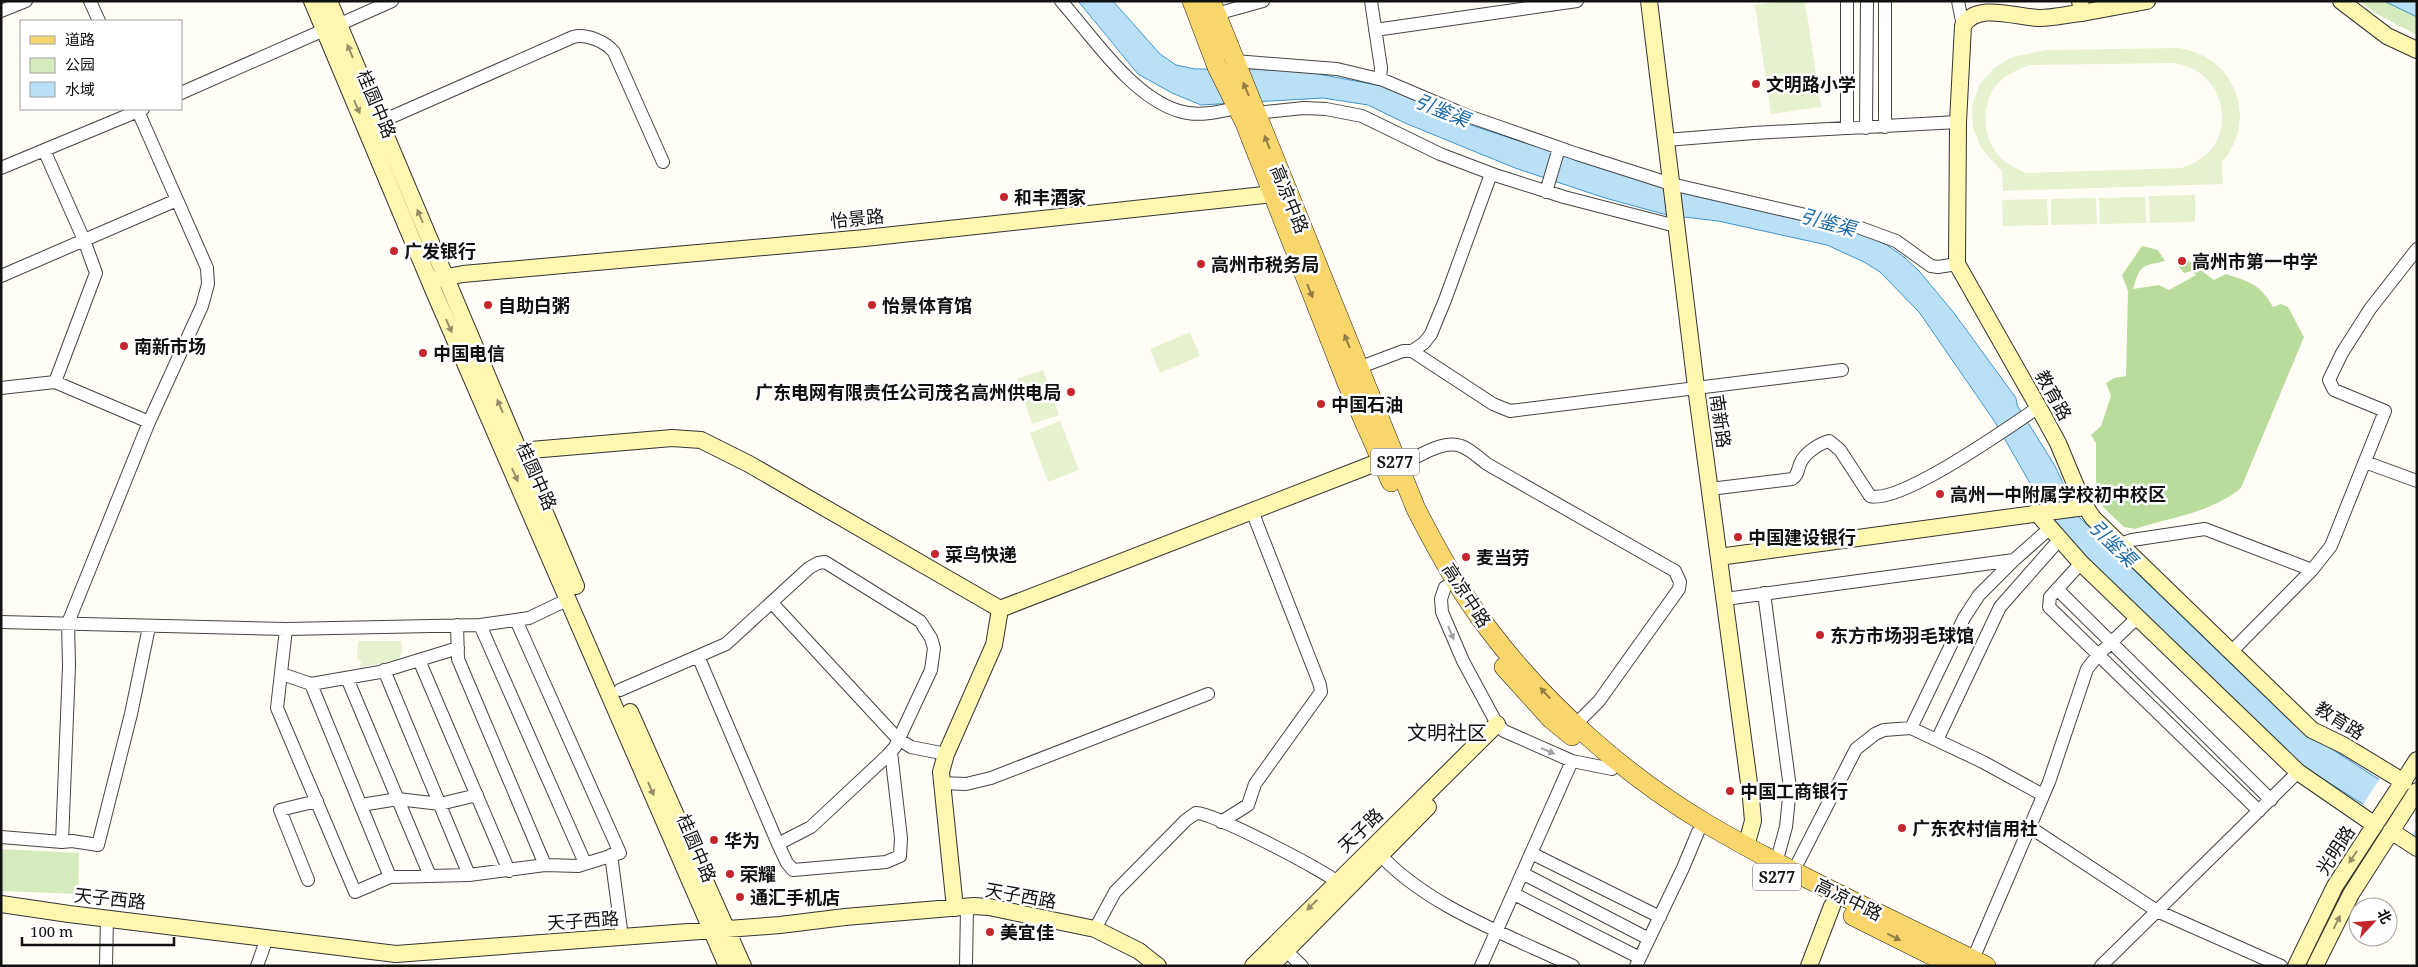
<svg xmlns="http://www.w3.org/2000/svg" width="2418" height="967" font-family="'Noto Serif','Noto Sans SC',serif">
  <rect width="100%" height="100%" fill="#fffdf5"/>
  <path fill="#d5ebbd" d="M2360,1H2417V35L2375,13Z
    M1,849L79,853L78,894L1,891Z"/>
  <path fill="#b9dc9c" d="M2142,246L2158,250L2165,261C2140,266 2140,266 2133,289L2159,285L2169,290L2196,275L2192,271L2184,273L2179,267L2180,264L2186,259L2214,280L2226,274C2250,282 2260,284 2273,307L2281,304L2288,307L2304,337L2241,488C2211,513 2171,517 2135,529L2124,527L2099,503L2096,492V443L2091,435L2101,426L2111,396L2106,383L2114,378L2126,376L2128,291L2122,275Z"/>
  <path fill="#e6f2cf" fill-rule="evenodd" d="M1784,1H1805L1821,107L1771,114L1755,5Z
    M2178,48C2234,55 2260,118 2222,162L2223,184L2003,191L2002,171L1981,148L1973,127L1972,105L1980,84L1994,68L2012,57L2046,50ZM2174,63C2181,65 2190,67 2197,71C2224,88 2231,128 2209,152C2201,160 2192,164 2182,168L2027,173C2017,169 2008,165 2000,157C1979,135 1980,92 2008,75C2014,71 2022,68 2029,65Z
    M2195,195V222L2150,223L2149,196Z
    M2145,197L2146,223L2100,224L2099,198Z
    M2096,198L2097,224L2051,225V199Z
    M2047,199L2048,225L2003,226L2002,200Z
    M1190,332L1200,356L1160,373L1150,349Z
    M1043,370L1059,415L1032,424L1017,379Z
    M1060,421L1079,470L1048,482L1030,433Z
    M358,641H401L402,652L399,659L360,668L361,661L357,658Z"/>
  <path fill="#b9e0f7" stroke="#3f96cf" d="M1078,1H1113L1160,54L1176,65L1195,69H1269L1313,73L1393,88L1468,124L1516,140L1609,168L1853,230L1887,245L1904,257L1919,271L1954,313L2016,398L2017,405L2055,466L2079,517L2293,724L2417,804V838L2296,762L2093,568L2051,520L1995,422L1919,312L1880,272L1864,262L1827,245L1718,221L1667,215L1605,198L1515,168L1405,123L1368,105L1323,98L1201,105L1172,93L1138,74Z
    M2384,1H2417V17Z"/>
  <path fill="#fffdf5" d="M2380,778L2417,801V828L2411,836L2363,805Z"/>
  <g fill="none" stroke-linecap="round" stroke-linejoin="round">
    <defs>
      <path id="street" d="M90,1L99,21
        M1061,1C1093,37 1132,97 1179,111C1197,117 1219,112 1236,108
        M1371,1L1381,68L1380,79
        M1847,1V128
        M1958,1L1963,26
        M1,11L26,1
        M1216,14L1263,1
        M338,25L392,1
        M1375,30L1577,1
        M1235,61L1337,69L1383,80L1468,116L1577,154L1671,184L1858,227L1896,241L1931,266L1938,267L1957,264
        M181,93L324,30
        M1256,113L1304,108L1326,109L1362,116L1440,154L1498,176L1564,197L1676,226
        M380,122L573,37C586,33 606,42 614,52L663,162
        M1885,127V1
        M1866,128L1867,1
        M1666,140L1754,133L1958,122
        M44,150L84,240L96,273L55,382
        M1,168L143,109
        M1546,192L1559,148
        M1,276L177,200
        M1412,351L1424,343L1431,334L1445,300L1491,174
        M1358,368L1403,351H1412L1493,404L1510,411L1842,370
        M1,388L55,382L149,422
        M2365,462L2417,481
        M1398,467C1414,459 1442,439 1461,446C1470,449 1479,458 1487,464L1675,571L1680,582L1679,589L1599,701L1576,724
        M1710,489L1792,479C1799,475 1797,469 1801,462C1805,453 1820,443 1829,441L1840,450L1870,496C1900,505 2010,426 2039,407
        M2120,544L2132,540L2205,529L2312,570
        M2081,563L2050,597L2049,607L2259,811
        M1445,587L1441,599L1442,612L1463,661L1497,724L1504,731L1572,761L1612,769
        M2057,589L2271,800
        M1764,593L1790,788L1786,827L1776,863
        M1725,599L2014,560L2049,529
        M772,603L898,739L911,747L946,754
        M1,622L286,629L480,625L529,618L569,599
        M457,625L458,659L545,865
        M480,625L585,863
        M286,629L277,708L355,892L390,877L469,875L545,865L578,866L620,853L516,620
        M2231,652L2312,570L2331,546L2385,411L2334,390L2329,380L2342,353L2370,309L2417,249
        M698,656L778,844L787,863L793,870L886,862L900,856L901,838L891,752
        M419,660L509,871
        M384,670L469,875
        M282,674L311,684L380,672L458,648
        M347,678L430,876
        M311,684L390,877
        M620,690L726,644L809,568L818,563L825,562L920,621L931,638L934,648L931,670L895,747L887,756L811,827L778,844
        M1911,728L1964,618L1979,595L2014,560
        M1937,740L2000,607L2059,540
        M941,783L966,784L991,778L1208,694
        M361,805L398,799L440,804L477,795
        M1221,822L1248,805L1255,784L1321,692L1320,685L1252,511
        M2028,826L2157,911L2281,966
        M1,837L62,842L69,666L68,623L149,422L202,306L208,284L207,268L137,109
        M62,842L72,841L98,845L131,714L149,627
        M1376,850C1423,905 1508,935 1573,966
        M1531,853L1660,917
        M611,855L622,937
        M1793,872L1856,749L1875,734L1884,730L1911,728L1983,762L2043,795
        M1522,873L1649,939
        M308,880L280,810L317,801
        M1514,894L1640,958
        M1095,929L1115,892L1186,820L1196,813C1212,812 1330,873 1344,887
        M1280,945L1302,966
        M1973,959L2049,782L2087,669L2098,655L2138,617
        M106,966L107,917
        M257,966L267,938
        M966,966L967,907
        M1481,966L1572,761
        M1636,966L1683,868L1698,832
        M2101,966L2298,772"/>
      <path id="secondary" d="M312,1L435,294L727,966
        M329,1L576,586
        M1649,1L1696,387L1751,798L1753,821L1746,846
        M2080,1L2082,13C2068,14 2054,18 2040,18C2017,18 1977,1 1963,26L1958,122L1957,264L2040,410L2058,443L2083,503L2093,518L2312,730L2343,745L2404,782
        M2341,1L2387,36L2417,50
        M2082,13L2147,1
        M437,279L463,274L865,238L1273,194
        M519,451L672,438L701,440L749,464L1000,609L1381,461
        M2036,512L2081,563L2298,772L2375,825
        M1719,557L2085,507
        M630,712L743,966
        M2391,831L2417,848
        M1,904L69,914L396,954L780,925L845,917L974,906L989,907L1095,929L1139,951L1158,966
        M955,908L941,772L946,754L994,645L1000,609
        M1253,966L1497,724
        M1271,966L1428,807
        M1809,966L1832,906
        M2296,966L2335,886L2417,760
        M2315,966L2351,894L2417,791"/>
      <path id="primary" d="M1192,1L1217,67L1245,123L1347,383L1391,482
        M1211,1L1416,509C1438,551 1461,594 1490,631C1547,706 1626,776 1707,824C1797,877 1892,919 1986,966
        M1504,667L1551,719L1572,736
        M1853,916L1953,966"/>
    </defs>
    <use href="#street" stroke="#444" stroke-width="14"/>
    <use href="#secondary" stroke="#333" stroke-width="18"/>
    <use href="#primary" stroke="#222" stroke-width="20"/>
    <use href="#street" stroke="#fff" stroke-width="12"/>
    <use href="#secondary" stroke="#fff6b0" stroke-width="16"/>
    <use href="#primary" stroke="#f9d66b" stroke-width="19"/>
  </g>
  <defs><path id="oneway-solid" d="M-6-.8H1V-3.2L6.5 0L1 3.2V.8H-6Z" transform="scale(1.25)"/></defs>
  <g fill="#948f68">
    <use href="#oneway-solid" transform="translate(350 51) rotate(-113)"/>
    <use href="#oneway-solid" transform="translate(357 107) rotate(67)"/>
    <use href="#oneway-solid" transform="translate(420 216) rotate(-113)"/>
    <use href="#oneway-solid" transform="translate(449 326) rotate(66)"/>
    <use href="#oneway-solid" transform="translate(500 406) rotate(-113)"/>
    <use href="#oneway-solid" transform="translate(515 475) rotate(66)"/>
    <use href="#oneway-solid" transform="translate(651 789) rotate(67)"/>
    <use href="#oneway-solid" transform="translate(2353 857) rotate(123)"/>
    <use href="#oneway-solid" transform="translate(1312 905) rotate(135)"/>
    <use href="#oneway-solid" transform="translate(2337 922) rotate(-63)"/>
  </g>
  <g fill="#917d42">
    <use href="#oneway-solid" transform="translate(1246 89) rotate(-113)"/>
    <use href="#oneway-solid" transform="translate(1267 142) rotate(-111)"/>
    <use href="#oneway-solid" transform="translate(1310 291) rotate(68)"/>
    <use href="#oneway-solid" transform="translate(1347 341) rotate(-112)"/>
    <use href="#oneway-solid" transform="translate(1545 693) rotate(-133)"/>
    <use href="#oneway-solid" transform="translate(1894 937) rotate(27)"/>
  </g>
  <g fill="#a0a0a0">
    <use href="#oneway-solid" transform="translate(1451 633) rotate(67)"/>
    <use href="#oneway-solid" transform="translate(1548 751) rotate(23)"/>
  </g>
  <g fill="#c4262e" stroke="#fff" stroke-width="2">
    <circle cx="1756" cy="84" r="5"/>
    <circle cx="1004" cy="197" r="5"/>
    <circle cx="394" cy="251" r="5"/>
    <circle cx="2182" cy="261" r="5"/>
    <circle cx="1201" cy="264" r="5"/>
    <circle cx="488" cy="305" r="5"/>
    <circle cx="872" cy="305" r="5"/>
    <circle cx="124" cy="346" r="5"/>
    <circle cx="423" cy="353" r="5"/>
    <circle cx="1071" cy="392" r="5"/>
    <circle cx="1321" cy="404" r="5"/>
    <circle cx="1940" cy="494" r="5"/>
    <circle cx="1738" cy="537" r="5"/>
    <circle cx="935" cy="554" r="5"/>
    <circle cx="1466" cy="557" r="5"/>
    <circle cx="1820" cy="635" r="5"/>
    <circle cx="1730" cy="791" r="5"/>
    <circle cx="1902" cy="828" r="5"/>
    <circle cx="714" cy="840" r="5"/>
    <circle cx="730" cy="874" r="5"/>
    <circle cx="740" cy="897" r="5"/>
    <circle cx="990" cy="932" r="5"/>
  </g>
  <g text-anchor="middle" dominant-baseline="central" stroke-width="5" stroke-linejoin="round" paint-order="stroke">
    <g fill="#fff" stroke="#585858" stroke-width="1">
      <rect x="1371" y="448.5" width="48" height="27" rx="4"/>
      <rect x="1753" y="863.5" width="48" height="27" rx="4"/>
    </g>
    <g font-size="16" font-weight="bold" fill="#111">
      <text x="1395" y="462">S277</text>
      <text x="1777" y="877">S277</text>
    </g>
    <g font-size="18" font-weight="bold" fill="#111" stroke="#fff" text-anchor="start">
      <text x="1766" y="84">文明路小学</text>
      <text x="1014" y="197">和丰酒家</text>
      <text x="404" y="251">广发银行</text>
      <text x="2192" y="261">高州市第一中学</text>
      <text x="1211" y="264">高州市税务局</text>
      <text x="498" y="305">自助白粥</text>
      <text x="882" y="305">怡景体育馆</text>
      <text x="134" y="346">南新市场</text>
      <text x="433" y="353">中国电信</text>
      <text x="1061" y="392" text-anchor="end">广东电网有限责任公司茂名高州供电局</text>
      <text x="1331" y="404">中国石油</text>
      <text x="1950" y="494">高州一中附属学校初中校区</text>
      <text x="1748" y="537">中国建设银行</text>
      <text x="945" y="554">菜鸟快递</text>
      <text x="1476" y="557">麦当劳</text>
      <text x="1830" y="635">东方市场羽毛球馆</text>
      <text x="1740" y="791">中国工商银行</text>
      <text x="1912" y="828">广东农村信用社</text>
      <text x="724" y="840">华为</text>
      <text x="740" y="874">荣耀</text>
      <text x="750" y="897">通汇手机店</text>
      <text x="1000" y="932">美宜佳</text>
    </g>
    <g font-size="18" fill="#111" stroke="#fff">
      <text transform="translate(377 104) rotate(67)">桂圆中路</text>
      <text transform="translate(1290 199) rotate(68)">高凉中路</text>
      <text transform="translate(857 218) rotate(-6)">怡景路</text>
      <text transform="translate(2054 395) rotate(61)">教育路</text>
      <text transform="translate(1721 421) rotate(82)">南新路</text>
      <text transform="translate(537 476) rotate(66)">桂圆中路</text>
      <text transform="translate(1467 595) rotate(57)">高凉中路</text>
      <text transform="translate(2340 720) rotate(32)">教育路</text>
      <text transform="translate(1360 830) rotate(-44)">天子路</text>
      <text transform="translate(697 848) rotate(67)">桂圆中路</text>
      <text transform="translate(2335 850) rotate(-57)">光明路</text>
      <text transform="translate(1021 895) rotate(10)">天子西路</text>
      <text transform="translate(110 898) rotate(6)">天子西路</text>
      <text transform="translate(1849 899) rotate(26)">高凉中路</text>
      <text transform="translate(583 920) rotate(-4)">天子西路</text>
    </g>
    <g font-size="19" font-style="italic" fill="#1768a6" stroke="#fff">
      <text transform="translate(1442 110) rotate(22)">引鉴渠</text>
      <text transform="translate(1828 222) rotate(15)">引鉴渠</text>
      <text transform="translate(2113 543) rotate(44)">引鉴渠</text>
    </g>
    <g font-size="20" fill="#111" stroke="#fff">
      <text x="1447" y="732">文明社区</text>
    </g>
  </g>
  <rect width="2418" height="967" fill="none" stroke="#111111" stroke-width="5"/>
  <rect x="20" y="20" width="162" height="90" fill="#ffffff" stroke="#a0a0a0"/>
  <rect x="30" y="36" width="25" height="8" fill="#f9d66b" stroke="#a0a0a0"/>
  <text x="65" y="45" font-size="15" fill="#111111">道路</text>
  <rect x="30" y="58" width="25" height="15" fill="#d5ebbd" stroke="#a0a0a0"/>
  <text x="65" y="70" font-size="15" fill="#111111">公园</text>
  <rect x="30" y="82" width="25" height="15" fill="#b9e0f7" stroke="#a0a0a0"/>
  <text x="65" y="95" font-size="15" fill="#111111">水域</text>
  <g transform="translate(2373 922) rotate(64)"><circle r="24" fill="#ffffff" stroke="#a0a0a0"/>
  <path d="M0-4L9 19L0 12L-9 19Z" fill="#c4262e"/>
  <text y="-8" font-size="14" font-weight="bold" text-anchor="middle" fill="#111111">北</text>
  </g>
  <path d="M22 937v8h152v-8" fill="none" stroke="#111111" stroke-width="2.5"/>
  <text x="30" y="937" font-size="15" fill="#111111" stroke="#ffffff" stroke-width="4" paint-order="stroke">100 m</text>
</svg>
